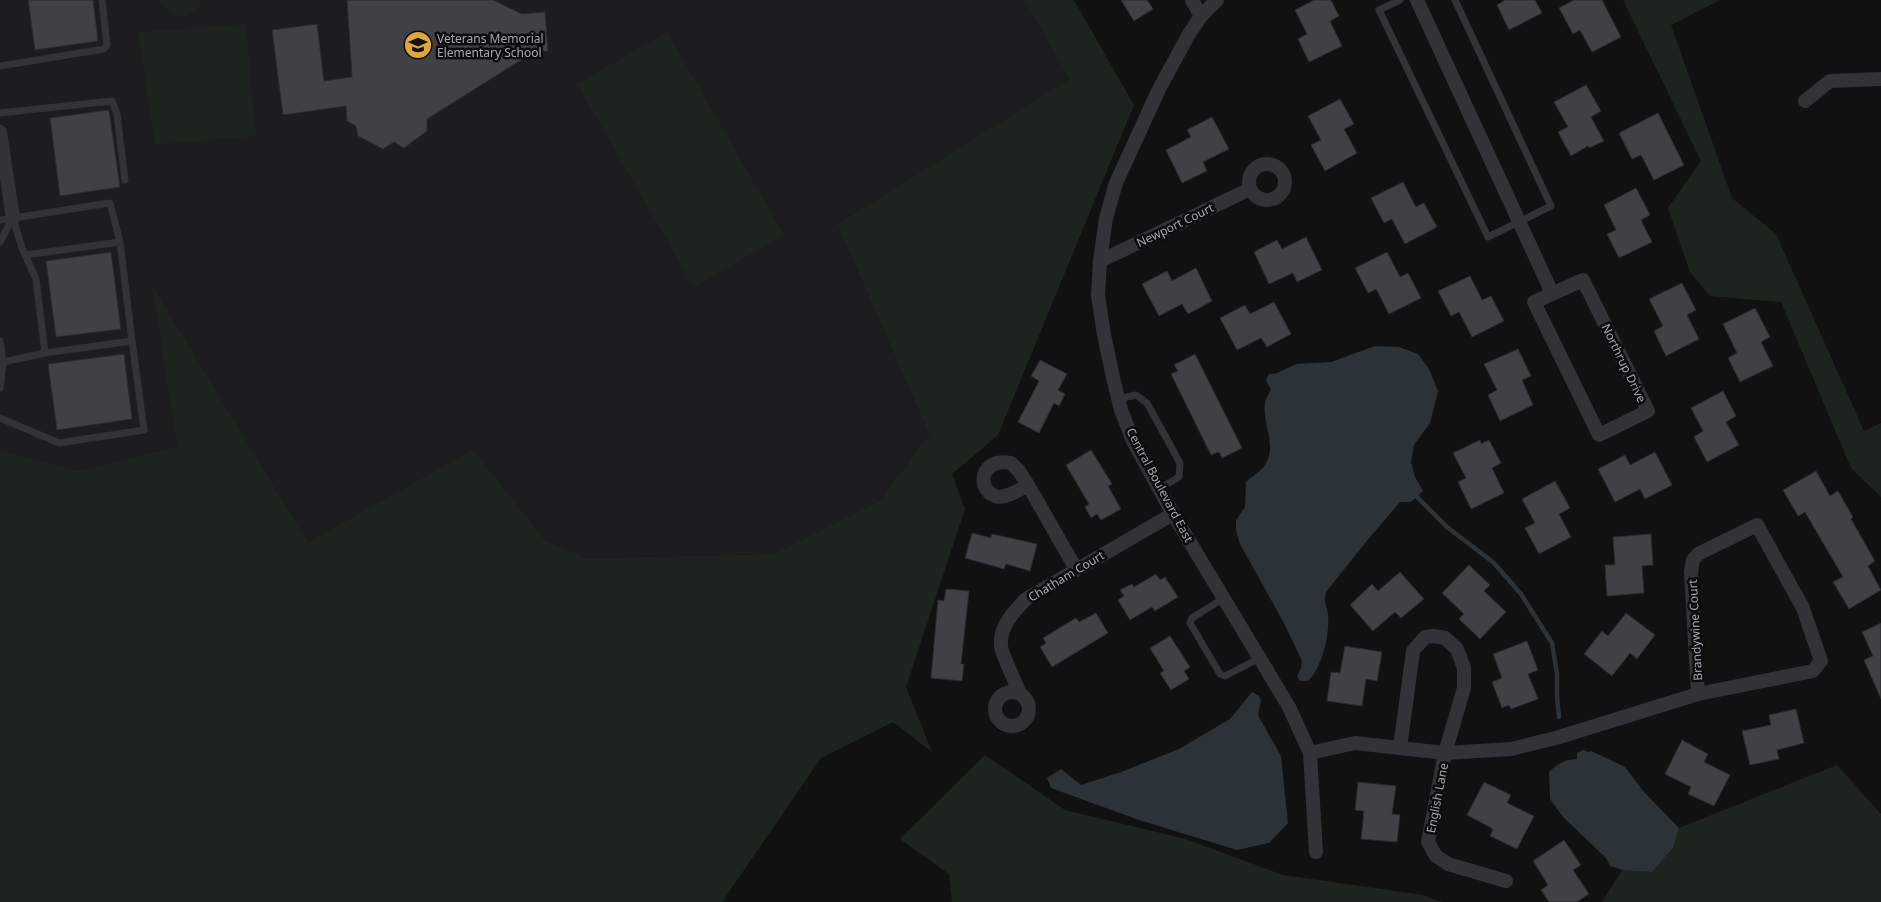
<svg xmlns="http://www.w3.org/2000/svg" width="1881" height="902" font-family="'Noto Sans',sans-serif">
  <rect width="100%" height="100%" fill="#111112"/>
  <path fill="#1d1d1f" d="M0,0H1024L1069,79L837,224L929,434L879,501L773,554L588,558L546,541L473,449L308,542L154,289L177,446L79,471L0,450Z"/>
  <path fill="#1d241e" d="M160,0H199L201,7L184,17L171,14L160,4Z
    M1024,0H1074L1134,105L998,435L952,474L965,509L906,687L932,752L893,722L821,758L722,902H0V450L79,471L177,446L152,285L308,542L473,449L546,541L588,558L773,554L879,501L929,434L837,224L1069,79Z
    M1623,0H1720L1671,25L1732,198L1776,234L1864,431L1881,423V497L1851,468L1781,302L1710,296L1690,272L1668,208L1701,161Z
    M246,24L256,136L155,145L138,32Z
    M667,32L784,235L694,287L577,84Z
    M985,755L1065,810L1186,839L1283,875L1423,895L1442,902H952L949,874L900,839Z
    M1837,765L1881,814V902H1602L1622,870L1652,872L1673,848L1679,828Z"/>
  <path fill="#2b3339" d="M1375,346L1399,347L1418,354L1429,369L1438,391L1430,423L1414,445L1411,462L1415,477L1423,491L1411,502H1400L1370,537L1326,592C1323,605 1327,604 1328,615C1330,634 1322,668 1308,681H1300L1297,676L1301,668L1302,661L1285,625L1240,544L1236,531V520L1245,507L1246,482C1252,476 1262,471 1266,463C1277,445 1262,423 1265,404C1265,399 1269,394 1271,390L1266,380L1269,374H1275L1296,364L1331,362Z
    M1252,692L1259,696L1261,701L1258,715L1281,756L1288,823L1269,843L1237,850L1139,820L1051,788L1047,778L1061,769L1081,785L1121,772L1179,749L1230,719Z
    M1583,750L1588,752L1591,751L1625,767L1644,792L1679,828L1673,848L1652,872L1622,870L1610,866L1606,858L1563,817L1550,799L1549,772C1558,763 1565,760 1577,759V753Z"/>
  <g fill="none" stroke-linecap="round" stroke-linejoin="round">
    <path stroke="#2b3339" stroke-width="4.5" d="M1417,497L1447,527L1494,563L1521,594L1552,643L1557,674V696L1559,717"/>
  </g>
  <path fill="#404145" stroke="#2b2b2e" d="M28,0H93L98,41L35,50Z
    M347,0H493L522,14L545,12L548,51L534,52L427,119V131L404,148L394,142L383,149L358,136L356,126L347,121L346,106L283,115L272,30L317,24L324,81L352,77Z
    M1121,0H1147L1153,9L1134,21Z
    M1314,0H1331L1339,16L1330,21L1342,46L1309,62L1298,39L1307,34L1295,10Z
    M1505,0H1535L1542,13L1509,30L1497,5Z
    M1574,0H1602L1621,37L1592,52L1580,30L1573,34L1559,8Z
    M1586,85L1601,111L1591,117L1604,141L1589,148L1588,146L1571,156L1558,132L1568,127L1554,102Z
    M1340,99L1354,124L1344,129L1357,153L1325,171L1311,145L1321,140L1308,116Z
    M109,110L120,187L60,196L50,118Z
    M1658,113L1684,165L1654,180L1641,155L1632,159L1619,133Z
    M1212,117L1229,149L1203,162L1207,171L1182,183L1166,150L1191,137L1187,130Z
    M1403,182L1416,207L1424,203L1437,227L1405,244L1392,219L1384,223L1371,198Z
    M1636,188L1650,215L1641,220L1652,242L1619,258L1607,234L1616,230L1604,205Z
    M1306,237L1322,270L1297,282L1293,273L1269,284L1254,252L1277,240L1282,249Z
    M111,252L121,329L56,337L46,261Z
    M1387,252L1400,277L1408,273L1421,298L1389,314L1376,289L1368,293L1355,268Z
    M1196,268L1212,301L1188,314L1182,304L1159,316L1142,284L1167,271L1172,281Z
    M1470,276L1482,300L1491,296L1504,321L1472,337L1459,312L1451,316L1438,291Z
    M1682,283L1696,310L1687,315L1699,339L1666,356L1654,331L1663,326L1649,299Z
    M1274,302L1291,334L1267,347L1261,338L1237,350L1220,318L1245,305L1250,314Z
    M1755,308L1770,337L1761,342L1773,366L1740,382L1728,358L1737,353L1723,324Z
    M1518,349L1531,376L1522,380L1533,405L1500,421L1488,395L1497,390L1484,364Z
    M124,354L132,419L57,430L48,364Z
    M1195,354L1242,448L1222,458L1219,452L1211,455L1171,374L1178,371L1174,365Z
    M1040,360L1067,374L1058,390L1065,394L1059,406L1054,403L1039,433L1018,422L1039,381L1031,376Z
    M1723,391L1736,416L1726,422L1739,445L1707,462L1694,437L1703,431L1691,408Z
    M1480,440L1481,444L1489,440L1501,463L1492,468L1504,493L1471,509L1458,482L1466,478L1453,453Z
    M1091,450L1112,484L1108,486L1121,509L1101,520L1097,514L1091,518L1085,507L1089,504L1066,465Z
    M1655,452L1672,485L1645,499L1640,489L1615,502L1598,469L1625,455L1630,465Z
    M1816,471L1830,496L1838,491L1853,517L1851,519L1875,561L1868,566L1881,590L1849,609L1833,582L1843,577L1829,553L1805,512L1798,516L1783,490Z
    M1555,481L1570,508L1559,514L1571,537L1539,554L1525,528L1535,523L1522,499Z
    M972,533L991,538L992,534L1037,544L1030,571L1006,564L1004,569L965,558Z
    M1651,534L1653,565L1642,566L1644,593L1607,596L1605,565H1615L1613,537Z
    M1469,565L1490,585L1484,591L1506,612L1480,639L1459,619L1464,614L1442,593Z
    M1400,572L1424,599L1401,618L1395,612L1373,631L1350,605L1372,584L1378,591Z
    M1156,574L1160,580L1165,577L1178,597L1155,611L1152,607L1130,620L1118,600L1124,596L1120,590L1132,584L1134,587Z
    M946,589L969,591L961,664H964L962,681L931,678L938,600L944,601Z
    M1096,613L1108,633L1052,667L1040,647L1046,643L1043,638L1076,618L1079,622Z
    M1626,613L1655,635L1637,659L1630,653L1612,676L1584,654L1602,631L1608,636Z
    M1881,623V699L1864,660L1873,656L1862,632Z
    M1170,636L1190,667L1184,671L1189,679L1171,690L1160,673L1164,671L1150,648Z
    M1527,641L1538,670L1528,674L1538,699L1511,709L1509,705L1502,708L1492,682L1502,678L1493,654Z
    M1345,646L1382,652L1377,681L1366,679L1362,706L1327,701L1331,672L1340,673Z
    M1796,709L1804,743L1777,750L1779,759L1750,765L1742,731L1771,725L1769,715Z
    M1682,740L1708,754L1704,762L1730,775L1714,806L1688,794L1691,787L1665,774Z
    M1358,782L1396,786L1392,814L1400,815L1397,842L1361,839L1364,811L1355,810Z
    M1484,782L1511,795L1507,803L1534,816L1517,849L1490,836L1493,829L1467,815Z
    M1564,840L1581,865L1573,870L1589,894L1577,902H1549L1541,890L1548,885L1533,861Z"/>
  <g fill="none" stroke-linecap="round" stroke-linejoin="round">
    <path stroke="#323336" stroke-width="7" d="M1400,0L1379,10L1488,237L1551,206L1455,0
      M0,66L104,49L107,45L102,0
      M0,113L112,101L117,114L125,180
      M13,218L22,248L36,279L45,353
      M0,220L110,203L120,242
      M0,242L13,218
      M25,255L120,242L132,341
      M0,341L3,362L45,353L132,341L144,430L59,443L0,418
      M0,388L3,362
      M1118,399L1136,395L1147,403L1180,463L1179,477L1159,489
      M1224,598L1192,618L1190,623L1220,674L1225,676L1260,658"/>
    <path stroke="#323336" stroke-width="14" d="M1192,0L1201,16
      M1217,0L1201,16L1189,34L1159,89L1116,183L1106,218L1100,261L1098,295L1104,335L1114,382L1121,410L1133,441L1173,514L1289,707L1310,753L1316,852
      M1417,0L1552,293
      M1805,101L1830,81L1881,79
      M0,132L13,218
      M1249 182a18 18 0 1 1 36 0a18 18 0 1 1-36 0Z
      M1100,261L1250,189
      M1583,280L1648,411L1599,435L1534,302Z
      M1028,485C1020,489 1005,500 995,496C976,489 980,457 1011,463L1019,471L1028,485L1076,569
      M995 709a17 17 0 1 1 34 0a17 17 0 1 1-34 0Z
      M1020,694C1016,683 1002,655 1001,646C999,627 1014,611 1026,599L1173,514
      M1400,748L1413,651L1425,637L1434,636L1445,638L1457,649L1464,668V688L1445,753L1428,842L1436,856L1448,864L1506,881
      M1310,753L1355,743L1445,753L1511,749L1556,738L1698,694L1813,671L1821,661L1803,608L1757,525L1698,554L1693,560L1691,572L1698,694"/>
  </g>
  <defs>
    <symbol id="school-disc" viewBox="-11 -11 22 22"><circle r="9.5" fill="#dea73c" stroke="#0c0c0d"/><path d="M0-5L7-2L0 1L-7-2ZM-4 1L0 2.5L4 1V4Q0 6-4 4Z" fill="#111"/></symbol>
  </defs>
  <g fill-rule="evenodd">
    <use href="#school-disc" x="402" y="29" width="32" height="32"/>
  </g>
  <g text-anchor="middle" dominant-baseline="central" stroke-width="5" stroke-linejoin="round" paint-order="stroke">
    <g font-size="12" fill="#a3a8b1" stroke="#0c0c0d" text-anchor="start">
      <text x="437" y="38">Veterans Memorial<tspan x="437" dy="14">Elementary School</tspan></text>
    </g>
    <g font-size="12" fill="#a3a8b1" stroke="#0c0c0d">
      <text transform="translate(1175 225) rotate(-26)">Newport Court</text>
      <text transform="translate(1624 363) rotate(64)">Northrup Drive</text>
      <text transform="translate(1160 485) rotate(62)">Central Boulevard East</text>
      <text transform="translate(1066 576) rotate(-31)">Chatham Court</text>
      <text transform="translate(1695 630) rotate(-93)">Brandywine Court</text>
      <text transform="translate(1437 798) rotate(-79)">English Lane</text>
    </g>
  </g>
</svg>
